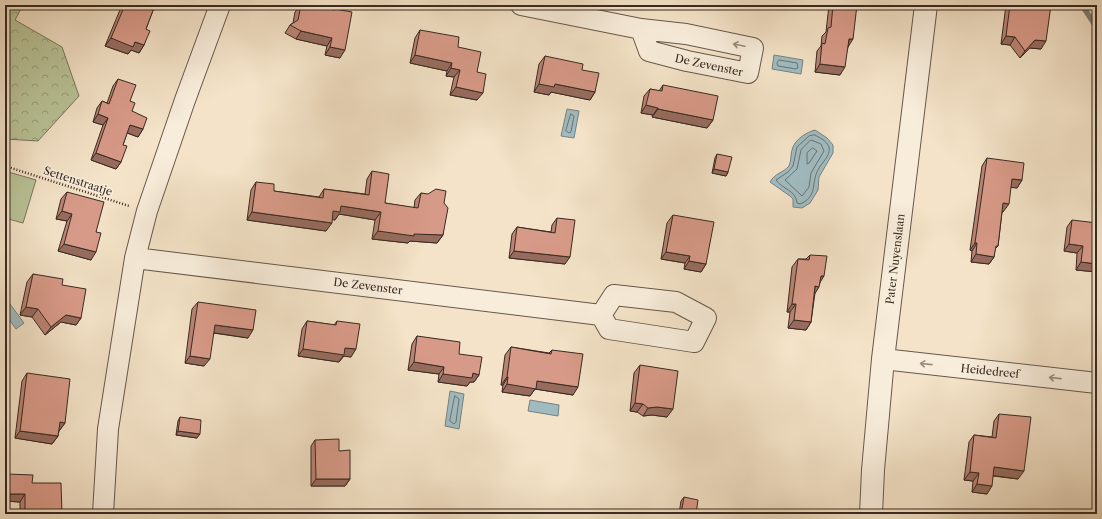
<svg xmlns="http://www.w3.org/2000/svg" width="1102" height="519" font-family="'Libre Caslon Text',serif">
  <defs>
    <pattern id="forest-crowns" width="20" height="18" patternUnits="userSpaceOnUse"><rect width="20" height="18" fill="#b9c498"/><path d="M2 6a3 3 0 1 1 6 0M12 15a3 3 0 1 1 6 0" fill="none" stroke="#979f7c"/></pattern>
  </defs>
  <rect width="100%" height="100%" fill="#f4e3c8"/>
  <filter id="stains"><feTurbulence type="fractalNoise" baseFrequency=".005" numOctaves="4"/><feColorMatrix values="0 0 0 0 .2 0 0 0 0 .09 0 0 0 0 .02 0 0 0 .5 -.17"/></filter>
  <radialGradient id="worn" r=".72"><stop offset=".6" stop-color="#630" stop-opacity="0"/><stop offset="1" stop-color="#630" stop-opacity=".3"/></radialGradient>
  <path fill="url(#forest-crowns)" stroke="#78775c" d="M5,5H23L15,20L62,47L79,96L38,141L5,139Z"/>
  <path fill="#b9c498" stroke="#78775c" d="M5,171L36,180L23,223L5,218Z"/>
  <path fill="#a0bbc0" stroke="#768180" d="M774,55L803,60L801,74L772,69Z
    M567,109L579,111L574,138L561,136Z
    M815,130L827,138L833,145V153L819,177L818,190L810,203L802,208L793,207V199L790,196L770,182C775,173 783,173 789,166C792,160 790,153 793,147C796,139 807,132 815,130Z
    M10,304L24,323L16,329L5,314V308Z
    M450,391L464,394L459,429L445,426Z
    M530,400L559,405L558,416L528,411Z"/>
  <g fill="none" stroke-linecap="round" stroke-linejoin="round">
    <path stroke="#6c7270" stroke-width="1" d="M779,60L797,63L798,68L796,69L778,66L777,64Z
      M571,114L574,116L571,132L569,133L566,131Z
      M815,135C820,138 827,141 829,147C831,156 821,163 818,170C811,182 818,197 800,204L797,203C796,190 782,189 776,180L788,172L793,166L797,147L809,136Z
      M811,140L821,144L824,151L811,173L809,187L802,196L785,180L797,169L801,150Z
      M813,148L817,151L809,163L807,164V153Z
      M455,396L459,399L456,422L454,424L450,421Z"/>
    <path stroke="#768180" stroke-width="5.5" d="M1082,5L1097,28"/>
    <defs>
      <path id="minor" d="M521,5L641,29L686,34L753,48L748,73L687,61L649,51L641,29
        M135,258L601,315
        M614,295L676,302L706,318L694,342L609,329L601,315Z
        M883,359L1097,383
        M103,514L108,429L135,258L147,211L185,100L220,5"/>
      <path id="tertiary" d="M871,514L873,470L883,359L926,5"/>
    </defs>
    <use href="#minor" stroke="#67584b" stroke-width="22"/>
    <use href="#tertiary" stroke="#67584b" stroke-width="24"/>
    <path stroke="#382a21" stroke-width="2.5" stroke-dasharray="1 2" stroke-linecap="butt" d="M5,166L129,206"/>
    <use href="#minor" stroke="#f8eddb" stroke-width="20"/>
    <use href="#tertiary" stroke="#f8eddb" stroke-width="22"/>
  </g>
  <path fill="#ba8475" stroke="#382a21" d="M122,5H155L146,29L144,45L139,53L131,50L128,54L105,46Z
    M301,5L334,10L335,9L340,58L325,55L327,46L296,39L285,33L290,25L293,23L295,12Z
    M829,5H857L848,47L840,75L815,72L817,51L821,46L822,36L826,32Z
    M1006,5H1051L1041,49L1030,48L1020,58L1010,45L1001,44Z
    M420,30L458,47L477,72V100L450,95L454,77L446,76L447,71L410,63L415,38Z
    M545,56L582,70L595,92L590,100L551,92L549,95L534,92L539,64Z
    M118,79L130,101L132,111L143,129L138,137L127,133L123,145L121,162L116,169L91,160L103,125L93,122L97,108L102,101L107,103L113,86Z
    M663,85L713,120L707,128L652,117L653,115L641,113L644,96L650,89L659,91Z
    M717,154L728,172L726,176L712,173L715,158Z
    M987,158L1022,180L1017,188L1011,187L1003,212H1002L998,246L995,249L994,257L989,264L971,262L972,251L970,250L982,166Z
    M372,171L385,203L414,208L415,200L421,193L444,203L443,235L437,243L410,241L408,243L372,239L375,220L339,214L335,220L332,219L326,231L247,220L251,190L256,182L274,191L319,197L324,189L365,194L367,179Z
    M67,192L96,232L91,260L58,251L67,221L56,219L61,199Z
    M673,215L706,264L701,272L684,269L685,263L661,259L667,223Z
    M557,218L565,264L509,258L512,234L517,227L551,232L552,225Z
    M1072,220L1097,272L1076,270L1077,253L1064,251L1067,227Z
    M810,255L820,283L815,293L811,322L806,330L788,328L790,312H787L792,267L798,259H806Z
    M33,274L62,285L81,318L76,325L61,322L45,335L32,317L20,315L27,282Z
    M198,302L248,338L213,333L204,366L185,363L192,309Z
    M307,321L334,325L337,321L351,357L344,356L339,362L298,356L302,329Z
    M417,336L459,354L479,375L474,382H470L467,386L438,382L439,374L408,370L412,344Z
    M511,347L549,353L552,350L573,395L535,389L530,396L502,392L503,385H501L505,355Z
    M640,365L667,417L652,415L643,416L637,412L630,411L634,373Z
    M27,373L65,423L59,431L58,436L52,444L15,438L22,381Z
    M999,414L1018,479L993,476L987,494L972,492L973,481L964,480L969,442L974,435L992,437L994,421Z
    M180,417L197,438L176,435L178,421Z
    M315,440L339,451L350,479L345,486H311V446Z
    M1097,457V463L1095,460Z
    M7,474L32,483L62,514H20V502L5,501V477Z
    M684,497L696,514H679L681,501Z"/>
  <path fill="#976c5f" stroke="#382a21" d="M159,5H170L168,8Z
    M301,31L332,38L327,46L296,39Z
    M1006,36L1015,37L1010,45L1001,44Z
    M111,38L135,42L144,45L139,53L131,50L128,54L105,46Z
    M849,39H853L848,47Z
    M1035,40L1046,41L1041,49L1030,48L1020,58L1025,51Z
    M330,47L345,50L340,58L325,55Z
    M415,55L452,63L447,71L410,63Z
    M820,64L845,67L840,75L815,72Z
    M451,68L460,70L454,77L446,76Z
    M539,84H555L595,92L590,100L551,92L549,95L534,92Z
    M456,87L483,93L477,100L450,95Z
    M646,105L658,108L653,115L641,113Z
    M658,109L713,120L707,128L652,117Z
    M98,114L108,118L103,125L93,122Z
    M130,125L143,129L138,137L125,132Z
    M96,153L121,162L116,169L91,160Z
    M714,169L728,172L726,176L712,173Z
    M1012,179L1022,180L1017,188L1007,187Z
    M1003,203L1009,204L1003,212L998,211Z
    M341,206L381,212L375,220L339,214L335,220L328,219L333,211Z
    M62,211L72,214L67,221L56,219Z
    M252,212L332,223L326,231L247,220Z
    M378,231L443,235L437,243L410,241L408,243L372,239Z
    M975,243H977L972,251L970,250Z
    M64,244L96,252L91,260L58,251Z
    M1069,244L1083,246L1077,253L1064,251Z
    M514,251L570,257L565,264L509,258Z
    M666,252L690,256L685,263L661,259Z
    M976,254L994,257L989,264L971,262Z
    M689,261L706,264L701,272L684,269Z
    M1081,262L1097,264V272L1076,270Z
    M821,276H824L819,284Z
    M815,286L819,287L814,295Z
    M792,304H796L790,312H787Z
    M26,307L38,309L32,317L20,315Z
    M66,315L81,318L76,325L61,322L45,335L51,327Z
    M794,320L811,322L806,330L788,328Z
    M215,325L253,330L248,338L209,332Z
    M345,348L356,349L351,357L343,356L339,362L298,356L303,349Z
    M190,356L210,359L204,366L185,363Z
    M414,362L444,367L439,374L408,370Z
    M473,373L479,375L474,382H470L467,386L438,382L443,374Z
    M507,377H508L503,385H501Z
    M537,381L578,387L573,395L535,389L530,396L502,392L507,384Z
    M635,403L643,404L637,412L630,411Z
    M657,407L673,409L667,417L652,415L643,416L648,408Z
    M60,422L65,423L59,431L54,430Z
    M20,431L58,436L52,444L15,438Z
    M178,431L200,434L197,438L176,435Z
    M994,467L1024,471L1018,479L989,475Z
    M970,472L979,473L973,481L964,480Z
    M316,479H350L345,486H311Z
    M977,484L992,486L987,494L972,492Z
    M7,494H25L20,502L5,501V496Z"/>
  <path fill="#d89a88" stroke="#382a21" d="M125,5H155L146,29L150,31L144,45L135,42L133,47L111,38Z
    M301,5L335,10V9L352,12L345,50L330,47L332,38L301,31L290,25L298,20Z
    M833,5H857L853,39H849L845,67L820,64L822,43L825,44L828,28L831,27Z
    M1010,5H1051L1046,41L1035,40L1025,51L1015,37L1006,36Z
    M420,30L459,37L458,47L481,52L477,72L486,74L483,93L456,87L460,70L451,68L452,63L415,55Z
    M545,56L583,64L582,70L599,73L595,92L555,84L554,87L539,84Z
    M118,79L136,85L130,101L135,103L132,111L147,118L143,129L130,125L123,145L127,146L121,162L96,153L108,118L98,114L102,101L109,104Z
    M663,85L718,96L713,120L658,109V108L646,105L650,89L662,91Z
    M717,154L732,157L728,172L714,169Z
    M987,158L1024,163L1022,180L1012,179L1009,204L1003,203L998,246H996L994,257L976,254L977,243H975Z
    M372,171L389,174L385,203L418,208L421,193L428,194L436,189L446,191L444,203L448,208L443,235L414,234V236L378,231L381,212L341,206L340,212L333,211L332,223L252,212L256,182L274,184V191L323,198L324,189L369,195Z
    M67,192L104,202L96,232L101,233L96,252L64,244L72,214L62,211Z
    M673,215L714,222L706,264L689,261L690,256L666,252Z
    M557,218L575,220L570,257L514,251L517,227L555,233Z
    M1072,220L1097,223V264L1081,262L1083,246L1069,244Z
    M810,255L827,256L824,276H821L819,287L815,286L811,322L794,320L796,304H792L798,259L809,260Z
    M33,274L63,279L62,285L86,289L81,318L66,315L51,327L38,309L26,307Z
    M198,302L256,310L253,330L215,325L210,359L190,356Z
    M307,321L336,325L337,321L360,324L356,349L345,348L344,355L303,349Z
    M417,336L460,342L459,354L482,357L479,375L473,373L472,378L443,374L444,367L414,362Z
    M511,347L551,354L552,350L583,354L578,387L537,381L536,389L507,384L508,377H507Z
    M640,365L678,371L673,409L657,407L648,408L643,404L635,403Z
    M27,373L70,379L65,423L60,422L58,436L20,431Z
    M999,414L1031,417L1024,471L994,467L992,486L977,484L979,473L970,472L974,435L996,438Z
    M180,417L201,420L200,434L178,431Z
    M339,439V451L350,450V479H316L315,440Z
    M7,474L33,475L32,483H61L62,514H25V494H7Z
    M684,497L698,500L696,514H681Z"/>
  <defs><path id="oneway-shaft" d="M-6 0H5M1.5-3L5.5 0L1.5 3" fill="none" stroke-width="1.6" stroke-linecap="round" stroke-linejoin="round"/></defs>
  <g stroke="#988c7e">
    <use href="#oneway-shaft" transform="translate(739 45) rotate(-168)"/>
    <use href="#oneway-shaft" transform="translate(926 364) rotate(-174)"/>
    <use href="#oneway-shaft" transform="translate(1055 378) rotate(-174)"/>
  </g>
  <g text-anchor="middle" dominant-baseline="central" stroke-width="3.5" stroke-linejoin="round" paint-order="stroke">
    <g font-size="11" fill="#382a21" stroke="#f8eddb">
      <text transform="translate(709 65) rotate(12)">De Zevenster</text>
      <text transform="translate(78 181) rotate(18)">Settenstraatje</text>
      <text transform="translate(895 259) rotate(-83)">Pater Nuyenslaan</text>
      <text transform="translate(368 286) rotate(7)">De Zevenster</text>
      <text transform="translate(990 371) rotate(6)">Heidedreef</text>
    </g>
  </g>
  <rect width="1102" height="519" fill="none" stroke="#f4e3c8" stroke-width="20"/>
  <rect x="6" y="6" width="1090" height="507" fill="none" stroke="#382a21" stroke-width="2"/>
  <rect x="10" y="10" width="1082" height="499" fill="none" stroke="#382a21"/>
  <rect width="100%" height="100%" filter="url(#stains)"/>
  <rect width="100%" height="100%" fill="url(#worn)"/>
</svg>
